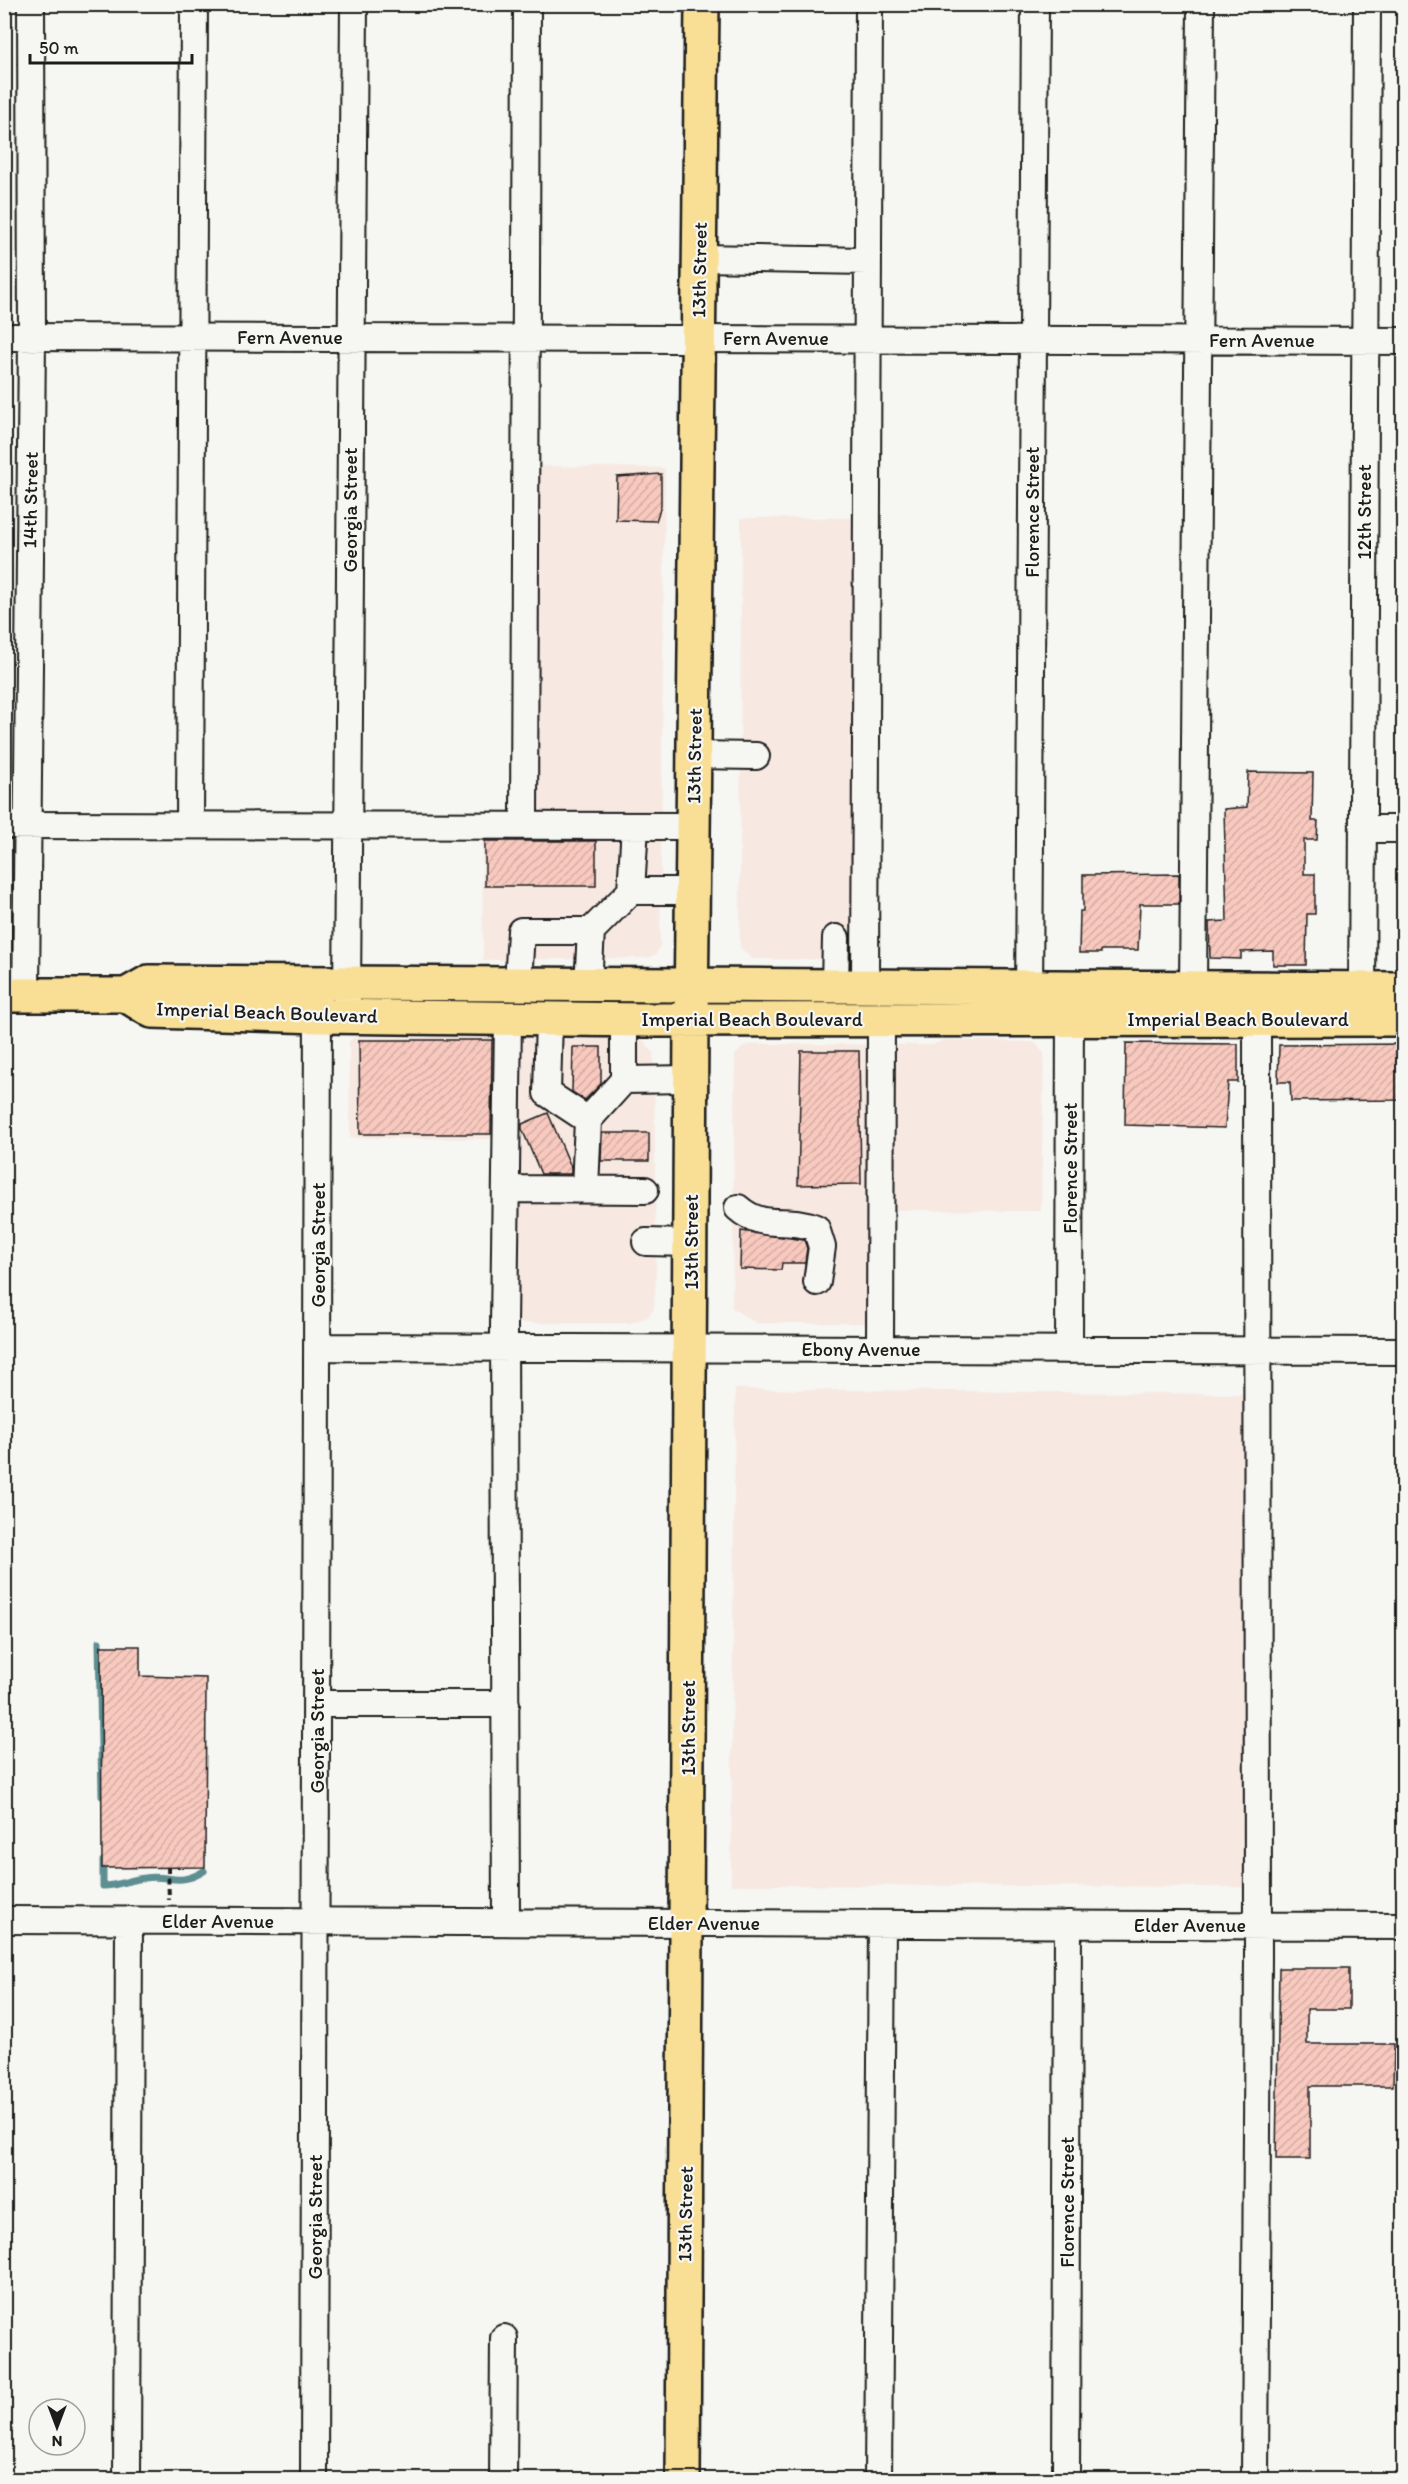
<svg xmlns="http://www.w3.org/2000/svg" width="1408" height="2484" font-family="Itim,sans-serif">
  <defs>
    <pattern id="building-hatch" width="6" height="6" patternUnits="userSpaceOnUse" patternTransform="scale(1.5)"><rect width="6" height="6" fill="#f8c9be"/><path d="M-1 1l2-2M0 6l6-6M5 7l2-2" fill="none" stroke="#d4aca3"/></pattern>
  </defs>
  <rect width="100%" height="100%" fill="#f6f6f2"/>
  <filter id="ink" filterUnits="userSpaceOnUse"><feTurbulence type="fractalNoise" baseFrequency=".0167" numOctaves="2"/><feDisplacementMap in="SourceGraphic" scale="12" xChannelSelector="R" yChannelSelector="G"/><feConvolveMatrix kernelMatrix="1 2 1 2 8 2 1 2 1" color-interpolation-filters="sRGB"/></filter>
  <g filter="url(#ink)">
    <path fill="#f7e8e2" d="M535,466L665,468L660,946L656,954L648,958L483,960L482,830L530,831Z
      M741,518H861L855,959H752L740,947Z
      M354,1037H640L653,1052L654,1062L656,1275L654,1308L648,1317L630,1323H517L514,1139L350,1138L349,1041Z
      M944,1040L1034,1042L1044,1053L1041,1211L896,1210L892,1323H756L732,1308L735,1055L745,1046L755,1044L933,1045Z
      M735,1389L1244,1394L1243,1887L731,1885Z"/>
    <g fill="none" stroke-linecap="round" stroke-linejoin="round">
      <path stroke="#5d8e91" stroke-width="7" d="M99,1642L102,1796
        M103,1861V1886C119,1886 130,1879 145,1878C170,1874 178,1887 204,1871"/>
    </g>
    <path fill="url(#building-hatch)" stroke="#1c1c1c" stroke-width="1.5" d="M661,474V506L656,521L616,520L617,477Z
      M1248,772L1313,773L1312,821H1318L1317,840H1304V874H1315V914H1307L1306,965H1273V951L1241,952V959L1210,958L1209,922L1227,921L1224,809L1247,807Z
      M485,841H596V886H485Z
      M1179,874V904H1140L1138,950H1101V953H1079L1080,911H1083V875Z
      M359,1040H492L491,1134H360Z
      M1126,1043L1238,1044V1082H1228L1225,1128L1125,1125Z
      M1404,1044L1402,1100L1291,1101L1290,1082H1278L1279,1045Z
      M573,1047H601V1084L585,1100L572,1092Z
      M801,1051H859L861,1184L798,1185Z
      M548,1113L571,1167V1174H541L522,1129V1124Z
      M602,1133H649V1161H601Z
      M741,1231L804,1240L807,1248L805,1263H782L781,1270L740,1269Z
      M101,1646H140V1676L206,1678L205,1867L102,1868Z
      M1279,1968H1349V2009H1307V2044H1394L1393,2086H1310V2159H1276Z"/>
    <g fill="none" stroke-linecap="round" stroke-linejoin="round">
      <defs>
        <path id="minor" d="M699,258L867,261
          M4,337L1404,341
          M694,755L756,756
          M4,825L693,826
          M190,825L194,4
          M524,825L527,4
          M1363,829H1404
          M631,891H692
          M518,984L521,931H591
          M588,985L591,931L631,891L635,826
          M835,986L836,938
          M865,987L869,4
          M1193,988L1201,4
          M26,995L32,337L31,4
          M347,1000L354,4
          M1029,1003L1035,4
          M1362,1006L1367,4
          M549,1018L547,1093L588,1120L585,1189
          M624,1080L691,1079
          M588,1120L624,1080V1019
          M506,1189L645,1190
          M738,1208C764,1231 787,1216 816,1228L822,1247L817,1282
          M646,1242L691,1243
          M318,1347L1404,1351
          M880,1349L881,1020
          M1069,1350L1070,1002
          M317,1704H506
          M4,1920L1404,1926
          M506,1922L504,1326L508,1018
          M127,2480L129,1920
          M314,2480L318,998
          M503,2480L504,2338
          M878,2480L882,1924
          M1066,2480L1068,1924
          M1255,2480L1258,1953L1257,1020"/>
        <path id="major" d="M4,995H126L149,982L1404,989
          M126,995L152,1011L319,1016L647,1020L1404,1019
          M683,2480L691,1020L702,4"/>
      </defs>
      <use href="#minor" stroke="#1c1c1c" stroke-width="30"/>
      <use href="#major" stroke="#1c1c1c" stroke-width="38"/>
      <path stroke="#1c1c1c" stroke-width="4" stroke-dasharray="6 4.5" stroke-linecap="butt" d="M168,1867L169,1900"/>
      <use href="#minor" stroke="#f6f6f2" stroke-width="26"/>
      <use href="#major" stroke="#f9df96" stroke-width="33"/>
    </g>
  </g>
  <g text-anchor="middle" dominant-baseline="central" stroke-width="4.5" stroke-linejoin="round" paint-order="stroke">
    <g font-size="20" fill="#1c1c1c" stroke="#f6f6f2">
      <text transform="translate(699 270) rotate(-89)">13th Street</text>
      <text x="290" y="337">Fern Avenue</text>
      <text x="776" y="338">Fern Avenue</text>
      <text x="1262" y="340">Fern Avenue</text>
      <text transform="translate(30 500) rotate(-89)">14th Street</text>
      <text transform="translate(350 510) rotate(-90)">Georgia Street</text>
      <text transform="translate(1032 512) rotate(-90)">Florence Street</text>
      <text transform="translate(1364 512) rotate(-90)">12th Street</text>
      <text transform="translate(694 756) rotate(-89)">13th Street</text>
      <text transform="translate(267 1012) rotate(2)">Imperial Beach Boulevard</text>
      <text x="752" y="1019">Imperial Beach Boulevard</text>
      <text x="1238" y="1019">Imperial Beach Boulevard</text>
      <text transform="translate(1070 1168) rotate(-90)">Florence Street</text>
      <text transform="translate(691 1242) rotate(-90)">13th Street</text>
      <text transform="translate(318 1245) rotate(-90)">Georgia Street</text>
      <text x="861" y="1349">Ebony Avenue</text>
      <text transform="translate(688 1728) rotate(-90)">13th Street</text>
      <text transform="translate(317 1731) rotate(-90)">Georgia Street</text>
      <text x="218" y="1921">Elder Avenue</text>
      <text x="704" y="1923">Elder Avenue</text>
      <text x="1190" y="1925">Elder Avenue</text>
      <text transform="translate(1067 2202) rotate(-90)">Florence Street</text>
      <text transform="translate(685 2214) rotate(-89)">13th Street</text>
      <text transform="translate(315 2217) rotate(-90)">Georgia Street</text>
    </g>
  </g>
  <rect width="1408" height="2484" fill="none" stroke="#f6f6f2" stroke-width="24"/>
  <rect x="12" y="12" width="1384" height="2460" fill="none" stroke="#1c1c1c" stroke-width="2" filter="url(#ink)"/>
  <g transform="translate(57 2427) rotate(180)"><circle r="28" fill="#f6f6f2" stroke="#9f9f9c" stroke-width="1.5"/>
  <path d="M0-4.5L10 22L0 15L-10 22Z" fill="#1c1c1c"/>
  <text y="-9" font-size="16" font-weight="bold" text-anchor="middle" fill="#1c1c1c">N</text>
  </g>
  <path d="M30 54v9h162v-9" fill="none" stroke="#1c1c1c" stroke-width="3"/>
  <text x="39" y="54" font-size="18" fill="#1c1c1c" stroke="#f6f6f2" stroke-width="4.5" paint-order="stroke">50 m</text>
</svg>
